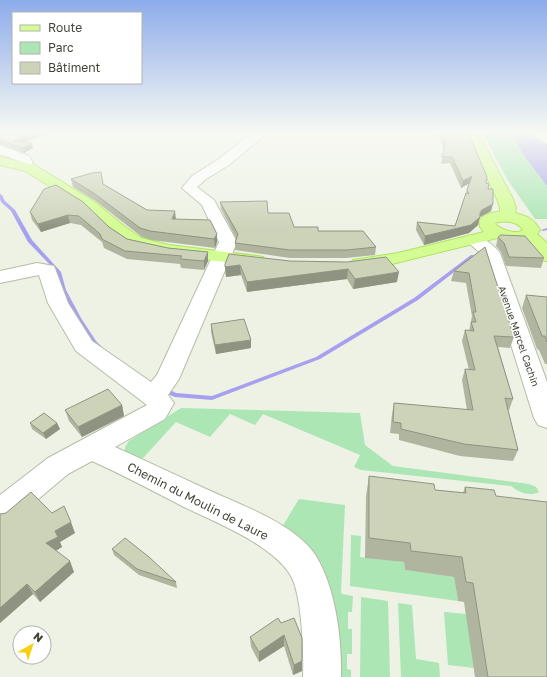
<svg xmlns="http://www.w3.org/2000/svg" width="547" height="677" font-family="'Golos Text',sans-serif">
  <rect width="100%" height="100%" fill="#edf2e4"/>
  <path fill="#ace6b4" d="M483,133H510L525,157L547,186V219H535L507,179Z
    M181,408L360,413L365,445L393,466L529,484L536,487L539,492C530,497 518,492 511,486L361,470L354,467L360,455L263,414L255,425L230,414L210,437L176,422L144,457L141,459L125,451V447L129,441Z
    M299,499L345,505L341,592L342,594L353,596L352,612H348V629H352V654H347V669L351,670V677H331L282,527Z
    M351,535L361,536L360,557L404,562L405,570L454,577L458,601L350,586Z
    M361,597L388,601L390,677H360Z
    M398,603L412,605L416,659L439,663L440,677H401Z
    M444,612L467,614L474,668L448,665Z"/>
  <path fill="#a6a0ef" d="M510,133H533L532,135L547,144V186L525,157Z"/>
  <g fill="none" stroke-linecap="round" stroke-linejoin="round">
    <path fill="#a6a0ef" fill-rule="evenodd" d="M0,194L2,195L5,201L15,210L32,240L61,272L66,290L81,318L96,341L103,348L102,349H98L92,343L75,318L62,290L57,272L28,242L11,211L1,202L0,199Z
      M547,228V230L543,231L541,230Z
      M471,255H475V256L418,300L320,359L212,400L175,397L162,392L161,390L162,388H166L176,393L212,396L316,357L414,298Z"/>
    <defs>
      <path id="minor" d="M252,133H267L229,165L206,179L197,187L214,200L237,242L179,379L168,395L174,403L165,419L115,447C146,461 176,475 206,489C239,504 296,524 316,556C336,589 342,640 341,677H303C304,653 302,599 292,578C276,546 215,522 184,507C153,491 123,475 92,461L68,474L11,522L0,526V495L48,458L147,405L76,351L48,303L39,275L0,283V271L37,263L54,266L68,303L92,341L151,382L157,375L219,242L202,205L182,188L192,176L219,159Z
        M0,145L29,156L33,163L27,169H17L15,166L19,161L0,154Z
        M474,235C483,237 494,245 500,253L547,382V428L538,425L534,418L483,255L465,240L468,236Z"/>
      <path id="major" d="M466,133H478L513,199L516,208L515,213C527,216 534,219 540,230L537,234L547,243V261L541,260L534,250L525,241L511,242L497,238L388,265L359,269L353,268L350,264L353,260L398,253L484,232L480,227L479,221C484,214 492,212 500,212V208L497,199ZM498,222C507,221 517,221 523,230C515,235 504,230 496,225L495,223Z
        M0,157L35,165L96,203L124,226L141,238L169,245L257,256L263,257L266,261L263,265L257,266L169,255L129,246L112,234L86,209L25,171L0,165Z"/>
    </defs>
    <use href="#minor" stroke="#b5bda7" stroke-width="2"/>
    <use href="#major" stroke="#b2e262" stroke-width="2"/>
    <use href="#minor" fill="#fff" fill-rule="evenodd"/>
    <use href="#major" fill="#d3fd92" fill-rule="evenodd"/>
  </g>
  <path fill="#afb59f" d="M0,133H51L24,142L33,148L24,153L0,144Z
    M437,133H467L488,189L491,211L480,217L478,225L469,233L424,245L416,230L417,222L455,226L469,183L461,188L450,163L441,164L444,149Z
    M101,172L103,184L147,210L176,219L210,220L217,242L215,248L151,240L142,237L97,202L73,187L71,179Z
    M83,202L109,227L127,239L168,248L208,252V261L204,270L181,268L180,264L127,259L104,248L102,242L81,225L70,223L41,232L32,220L30,212Z
    M220,202L268,213L294,227L318,231L376,247L375,255L346,258H290L235,250V243L236,238L221,209Z
    M498,237L544,258L541,268L506,266L501,252L496,246Z
    M485,247L514,337L510,348L498,347L513,399L509,410H508L518,450L513,461L460,456L399,440V434L390,433L392,414L394,403L467,410L462,380L465,369L469,370L462,341L465,330L469,331L472,316L466,283L451,281L454,271Z
    M290,261L347,262L397,282L353,289L347,279L247,292L241,275L226,277L225,264Z
    M526,295L547,297V364H545L539,350L537,349L522,308Z
    M211,324L251,348L216,354L211,332Z
    M122,405L124,416L82,437L69,421L65,410Z
    M30,423H57L60,429L46,439L32,429Z
    M369,476L435,490L463,493L465,487L547,677H475L464,602L458,601L454,577L405,570L404,562L365,558L366,496Z
    M52,513L75,533L60,542L62,547L56,551L74,572L40,602L33,594L0,623V514Z
    M112,549L176,582L177,588L139,575L114,555Z
    M281,623L302,661V671L293,675L284,646L259,662L251,647L250,637Z"/>
  <path fill="#8f9482" d="M36,133H51L15,145L13,141Z
    M228,133H234L228,135Z
    M32,143L33,148L24,153L23,148Z
    M472,176L470,183L461,188L463,181Z
    M493,204L491,211L480,217L478,225L469,233L424,245L425,236L471,225L482,210Z
    M175,211L176,219H172Z
    M68,215L70,223L41,232L38,224Z
    M217,234V242L215,248L214,239Z
    M208,252V261L204,270V261Z
    M240,265L241,275L226,277L225,267Z
    M348,269L347,279L247,292V282Z
    M399,272L397,282L353,289L355,279Z
    M251,340V348L216,354L215,345Z
    M122,405L124,416L82,437L78,427Z
    M57,423L60,429L46,439L43,433Z
    M71,522L75,533L60,542L62,547L51,553L46,543L55,531Z
    M70,561L74,572L40,602L35,592Z
    M27,584L33,594L0,623V608Z
    M284,635V646L259,662V652Z
    M302,661V671L293,675L294,665Z"/>
  <path fill="#ccd3b9" stroke="#8f9482" d="M0,133H36L13,141L32,143L23,148L0,140Z
    M441,133H467L473,144L487,177L486,183L489,184L488,189H493V204L482,210L480,213V217L471,225L425,236L417,222L455,226L466,193L469,194L467,190L472,176L463,181L452,157H442L446,142Z
    M101,172L103,184L147,210L175,211L172,219L210,220L217,234L214,239L150,231L140,228L95,194L71,179L92,173Z
    M56,185L83,202L109,227L127,239L168,248L208,252L204,261L180,259L182,256L125,251L102,239L100,234L79,216L68,215L38,224L30,212L44,189Z
    M267,201L268,213H289L294,227H318V231H363L376,247L347,250H290L235,243L238,234L220,202Z
    M501,235L525,236L544,258L509,257L504,243L498,237Z
    M485,247L514,337L494,336L513,399L505,398L518,450L464,444L401,429V423L393,422L394,403L473,410L465,369L475,370L465,330L474,331L471,322H476L473,312H476L469,273L454,271Z
    M229,254L290,261L347,262L386,257L399,272L355,279L348,269L247,282L240,265L225,267V264Z
    M526,295L547,297V342L545,336H542Z
    M244,319L251,340L215,345L211,324Z
    M108,389L122,405L78,427L65,410Z
    M44,413L57,423L43,433L30,423Z
    M369,476L434,484L435,490L466,493L465,487L494,490L496,496L547,502V677H488L473,583L466,582L462,557L411,551L410,543L369,538Z
    M31,492L52,513L64,506L71,522L55,531L58,537L46,543L70,561L35,592L27,584L0,608V514L6,513Z
    M125,538L149,557L176,582L137,569L112,549Z
    M278,618L281,623L294,618L302,638V661L294,665L284,635L259,652L250,637Z"/>
  <linearGradient id="sky" x2="0" y2="1"><stop stop-color="#8daceb"/><stop offset="0.58" stop-color="#f7f9f3"/><stop offset="1" stop-color="#f7f9f3" stop-opacity="0"/></linearGradient>
  <rect width="547" height="228" fill="url(#sky)"/>
  <g text-anchor="middle" dominant-baseline="central" stroke-width="3" stroke-linejoin="round" paint-order="stroke">
    <g font-size="10" fill="#3f4434" stroke="#fff">
      <text transform="translate(519 336) rotate(71)">Avenue Marcel Cachin</text>
    </g>
    <g font-size="12" fill="#3f4434" stroke="#fff">
      <text transform="translate(198 501) rotate(27)">Chemin du Moulin de Laure</text>
    </g>
  </g>
  <rect x="12" y="12" width="130" height="72" fill="#ffffff" stroke="#b2b4ae"/>
  <rect x="20" y="25" width="20" height="6" fill="#d3fd92" stroke="#b2b4ae"/>
  <text x="48" y="32" font-size="12" fill="#3f4434">Route</text>
  <rect x="20" y="42" width="20" height="12" fill="#ace6b4" stroke="#b2b4ae"/>
  <text x="48" y="52" font-size="12" fill="#3f4434">Parc</text>
  <rect x="20" y="62" width="20" height="12" fill="#ccd3b9" stroke="#b2b4ae"/>
  <text x="48" y="72" font-size="12" fill="#3f4434">Bâtiment</text>
  <g transform="translate(32 645) rotate(39)"><circle r="19" fill="#ffffff" stroke="#b2b4ae"/>
  <path d="M0-3L7 15L0 10L-7 15Z" fill="#f7d015"/>
  <text y="-6" font-size="11" font-weight="bold" text-anchor="middle" fill="#3f4434">N</text>
  </g>
</svg>
